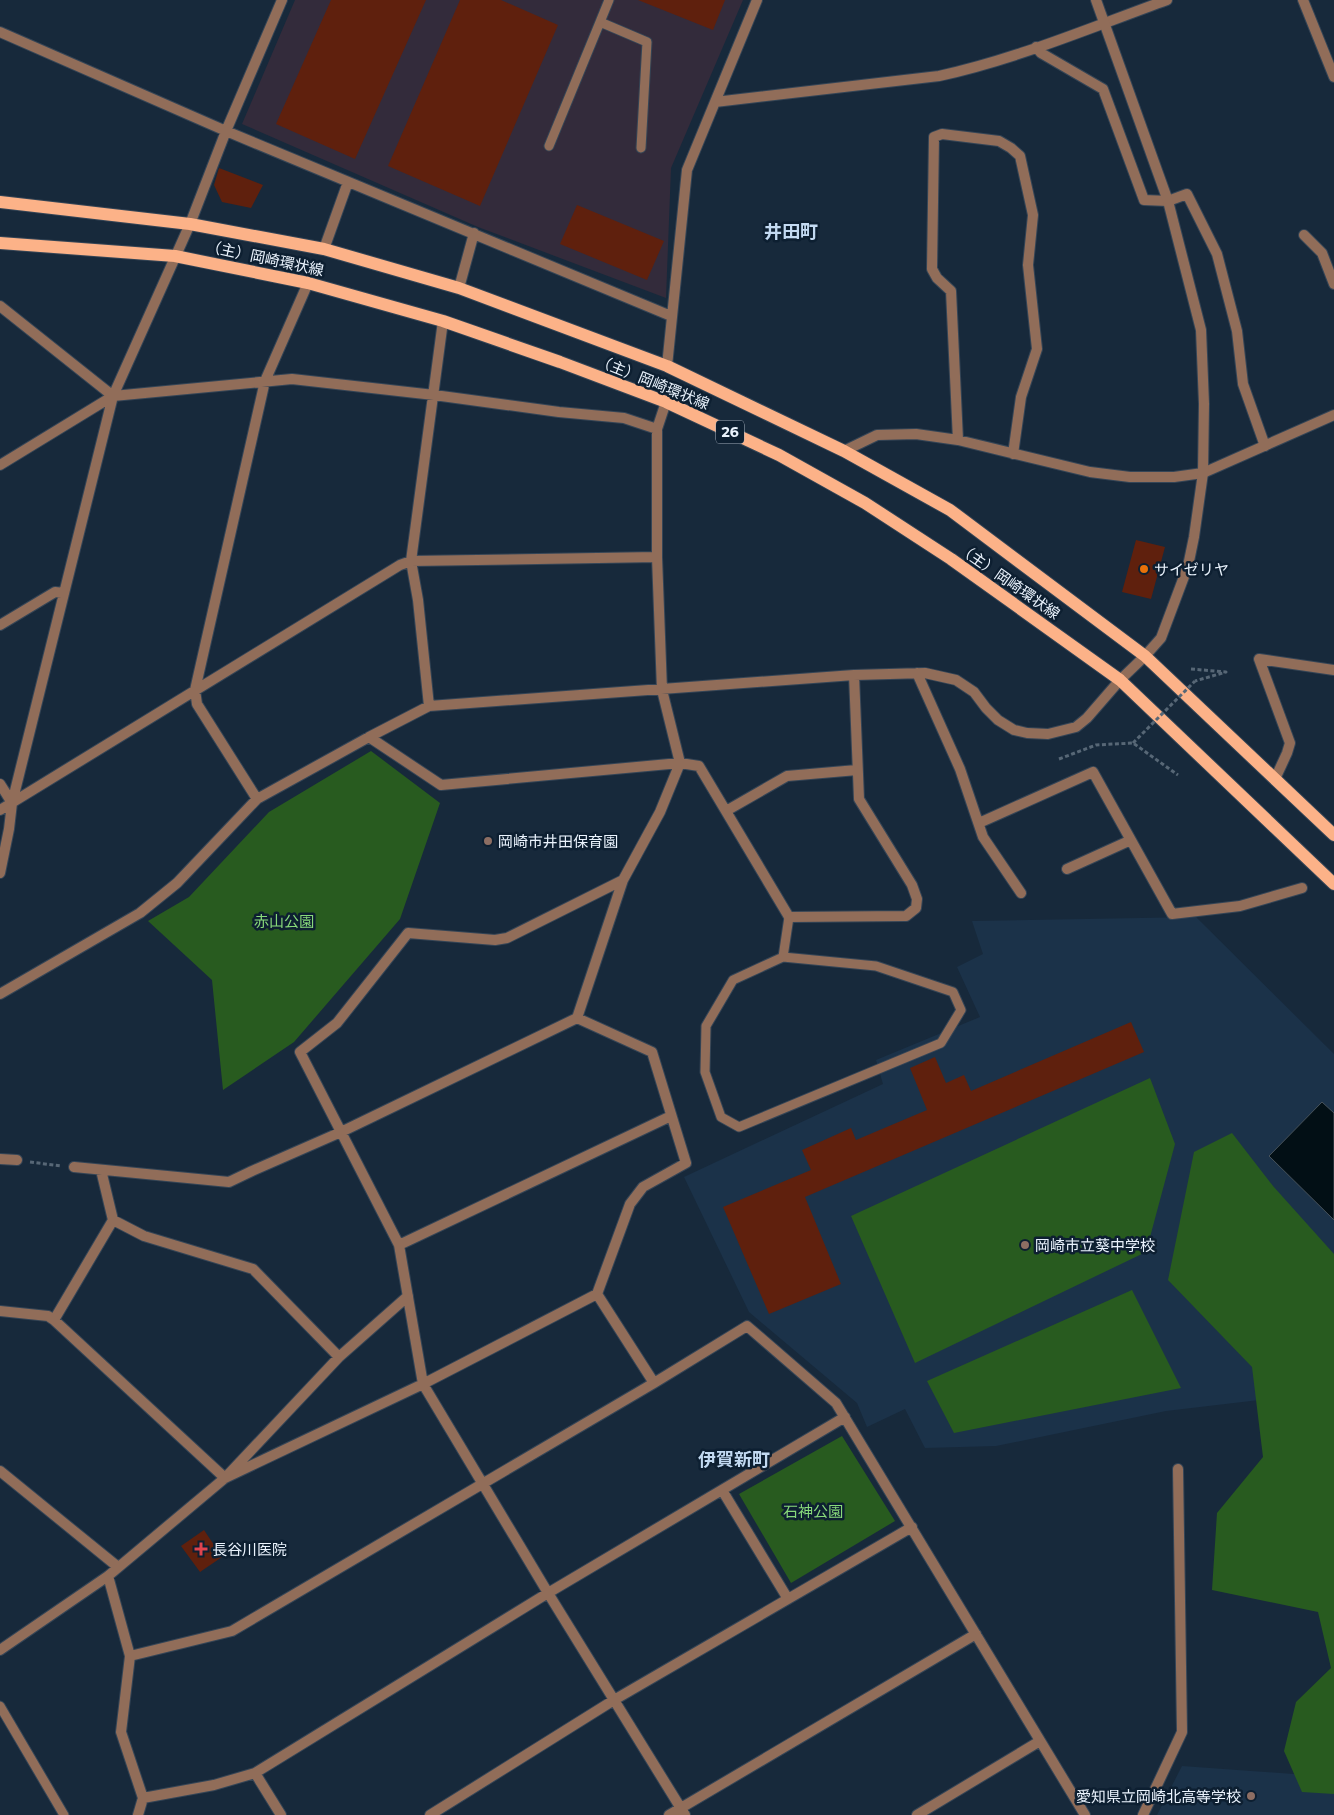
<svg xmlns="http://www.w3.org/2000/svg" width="1334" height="1815" font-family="Montserrat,'Noto Sans JP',sans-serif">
  <rect width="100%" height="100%" fill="#17293b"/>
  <path fill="#1b3249" d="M1196,917L1334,1054V1388L1285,1397L1166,1411L996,1446L925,1448L905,1409L867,1427L857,1403L749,1312L684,1177L883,1084L876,1060L980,1017L957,967L983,954L972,921Z
    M1182,1766L1334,1777V1815H1157Z"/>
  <path fill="#332b3b" d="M295,0H743L671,168L666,298L478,227L242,124Z"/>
  <path fill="#285b1f" d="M371,751L440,803L400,919L294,1042L223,1090L212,980L148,921L189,897L269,812Z
    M1150,1078L1175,1144L1146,1252L915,1363L851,1216Z
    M1232,1133L1273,1186L1334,1254V1794L1302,1792L1284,1751L1296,1702L1331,1668L1318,1612L1212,1590L1217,1513L1263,1457L1252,1367L1168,1280L1194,1152Z
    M1132,1290L1181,1388L954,1433L927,1381Z
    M842,1436L895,1521L791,1583L739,1494Z"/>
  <path fill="#020f15" stroke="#48535b" d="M1322,1102L1334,1113V1220L1269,1156Z"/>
  <path fill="#5f200d" d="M331,0H426L355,159L276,124Z
    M460,0H501L558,25L480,206L388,166Z
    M638,0H725L713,30Z
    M219,168L263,185L251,208L222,202L214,185Z
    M577,205L664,241L647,280L560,244Z
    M1136,540L1165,547L1151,599L1122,592Z
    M1131,1022L1144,1052L805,1197L841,1284L769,1314L723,1207L811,1170L802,1150L851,1128L856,1140L927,1110L910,1068L935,1057L946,1083L964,1075L971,1091Z
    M204,1530L222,1557L200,1572L181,1546Z"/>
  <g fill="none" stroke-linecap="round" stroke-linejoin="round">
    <defs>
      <path id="service" d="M609,0L600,22L647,42L641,148
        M549,146L600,22
        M783,957L733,980L706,1026L705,1072L721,1117L739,1127L941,1043L961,1010L953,992L876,966L783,957L789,917
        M0,1706L64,1815"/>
      <path id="minor" d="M1303,0L1334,77
        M0,32L226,131L671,316
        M1036,47L1041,53L1103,89L1144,200L1168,201L1187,194L1217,254L1237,331L1243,384L1265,446
        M715,102L939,76C1017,59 1092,27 1167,0
        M1304,235L1322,253L1334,284
        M324,249L348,182
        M459,288L474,233
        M0,306L113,396
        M667,366L687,170L757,0
        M958,440L951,291L937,278L932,269L934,137L942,134L999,141L1011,148L1020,156L1033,215L1028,265L1037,349L1021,397L1013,454
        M844,451L877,435L916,434L958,440L1090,472L1130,477H1174L1203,473L1334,415
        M0,465L113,396L292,379L434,395L559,412L624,418L657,429
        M0,625L55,592L64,593
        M917,673L960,769L983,837L1021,893
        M429,706L418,600L411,561L443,321
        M369,737L441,785L680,763L699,766L789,917L906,916L916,908L917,899L912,885L859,799L854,675
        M1275,779L1287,753L1290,743L1259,659L1334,670
        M0,784L12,803
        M257,799L197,704L195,690L265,381L308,283
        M0,810L400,565L411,561L657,557
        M726,811L787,776L857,770
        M979,823L1093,772L1172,914L1240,906L1302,888
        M1067,869L1131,840
        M0,873L9,829L12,803L113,396L190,224L226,131L282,0
        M623,880L507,938L495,940L408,933L337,1023L300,1052L399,1245L423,1384L548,1593L685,1815
        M0,994L140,913L177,883L257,799L369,737L429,706L854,675L925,673L956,680L974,692L986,708L998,720L1014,730L1027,733L1048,734L1076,727L1087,718L1120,680L1145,656
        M0,1159L17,1160
        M74,1167L229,1182L252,1171L341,1132L577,1018L623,880L660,812L680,763L662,690L657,557V429L666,402
        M113,1220L144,1236L253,1269L339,1357
        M399,1245L671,1116
        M597,1294L654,1383
        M0,1311L48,1316L54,1320L225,1478
        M54,1320L113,1220L101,1170
        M0,1471L118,1567
        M225,1478L423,1384L597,1294L630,1204L643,1187L686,1163L652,1052L577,1018
        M722,1490L788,1599
        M108,1576L130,1656L121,1732L143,1798L138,1815
        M0,1650L108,1576L225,1478L339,1357L408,1296
        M130,1656L232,1631L654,1383L747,1326L836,1403L1085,1815
        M255,1773L281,1815
        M143,1798L214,1785L255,1773L548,1593L845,1417
        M430,1815L614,1700L912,1527
        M669,1815L976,1634
        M917,1815L1040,1741
        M1143,1815L1182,1732L1178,1469"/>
      <path id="tertiary" d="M1096,0L1168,201L1201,330L1204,404L1203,473L1194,537L1188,566L1161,638L1145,656"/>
      <path id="primary" d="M0,202L190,224L324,249L459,288L667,366L844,451L950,510L1145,656L1334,835
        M0,243L175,256L308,283L443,321L560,362L666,402L779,455L865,503L951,559L1120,680L1334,884"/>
    </defs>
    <use href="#service" stroke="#354556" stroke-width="11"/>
    <use href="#minor" stroke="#354556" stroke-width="12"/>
    <use href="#tertiary" stroke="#354556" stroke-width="12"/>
    <use href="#primary" stroke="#354556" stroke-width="14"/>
    <path stroke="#576776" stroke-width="3" stroke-dasharray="4 2.5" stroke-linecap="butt" d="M1191,669L1226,672L1195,681
      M1059,759L1096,745L1133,743L1178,775
      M30,1162L61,1166"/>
    <use href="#service" stroke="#916d59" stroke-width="9"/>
    <use href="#minor" stroke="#916d59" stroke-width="10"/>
    <use href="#tertiary" stroke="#916d59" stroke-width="10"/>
    <use href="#primary" stroke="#fcb288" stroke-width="12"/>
    <path stroke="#576776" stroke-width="3" stroke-dasharray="4 2.5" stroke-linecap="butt" d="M1133,743L1195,681"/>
  </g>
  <circle fill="#e8710a" stroke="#0d1f31" stroke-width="2" cx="1144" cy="569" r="5"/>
  <g fill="#8d6e63" stroke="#0d1f31" stroke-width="2">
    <circle cx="488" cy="841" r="5"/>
    <circle cx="1025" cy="1245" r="5"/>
    <circle cx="1251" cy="1796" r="5"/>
  </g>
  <path fill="#e0444e" stroke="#0d1f31" stroke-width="2" d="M198.5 1541.5h5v5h5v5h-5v5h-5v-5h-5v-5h5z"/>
  <g text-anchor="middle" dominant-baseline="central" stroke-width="5" stroke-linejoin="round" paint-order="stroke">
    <rect fill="#0d1f31" stroke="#a8b3c0" stroke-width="1" x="716" y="420.5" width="28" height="23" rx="4"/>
    <g font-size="14" font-weight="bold" fill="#eaf3fd">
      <text x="730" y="432">26</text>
    </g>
    <g font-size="15" fill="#eaf3fd" stroke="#0d1f31">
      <text transform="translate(265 258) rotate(12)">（主）岡崎環状線</text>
      <text transform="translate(653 382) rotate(22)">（主）岡崎環状線</text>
      <text transform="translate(1009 581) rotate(35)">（主）岡崎環状線</text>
    </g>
    <g font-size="15" fill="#eaf3fd" stroke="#0d1f31" text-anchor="start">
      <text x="1154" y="569">サイゼリヤ</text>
      <text x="498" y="841">岡崎市井田保育園</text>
      <text x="1035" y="1245">岡崎市立葵中学校</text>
      <text x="212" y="1549">長谷川医院</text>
      <text x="1241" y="1796" text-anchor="end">愛知県立岡崎北高等学校</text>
    </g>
    <g font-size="15" fill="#88d97a" stroke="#0d1f31">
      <text x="284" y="921">赤山公園</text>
      <text x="813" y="1511">石神公園</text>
    </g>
    <g font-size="18" font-weight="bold" fill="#c2d9f1" stroke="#0d1f31">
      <text x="791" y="232">井田町</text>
      <text x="734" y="1460">伊賀新町</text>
    </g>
  </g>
</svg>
